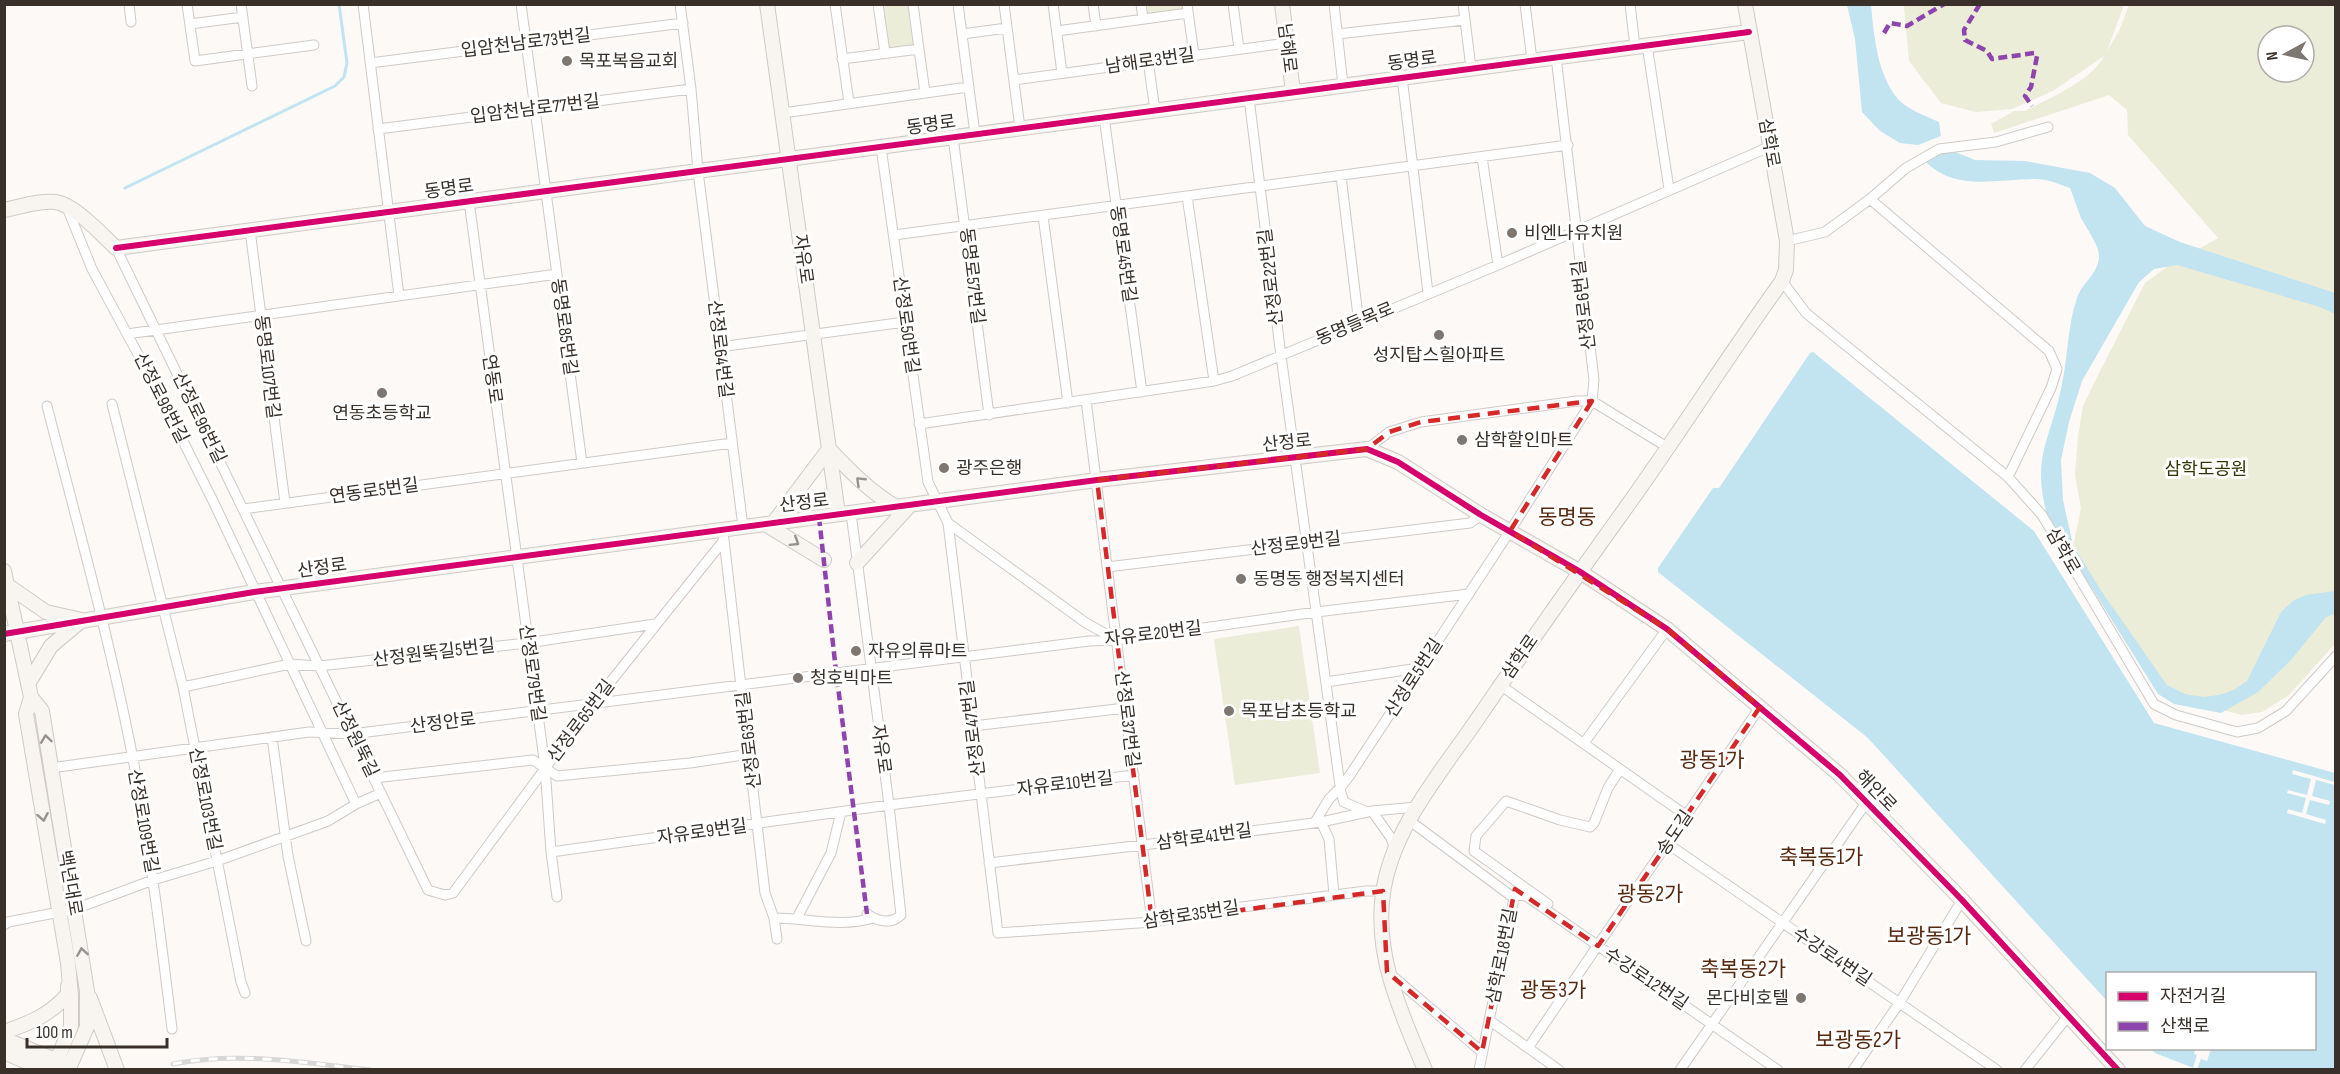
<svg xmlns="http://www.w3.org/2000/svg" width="2340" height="1074" font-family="'Sofia Sans Condensed','Noto Sans KR',sans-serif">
  <rect width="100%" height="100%" fill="#fcf9f7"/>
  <path fill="#ebedd8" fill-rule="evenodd" d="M883,5H910L916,46L889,50Z
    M1144,5H1184L1185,10L1146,16Z
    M1904,5H2124L2107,51L2119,31L2129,5H2335V644L2289,695L2262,712L2242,715L2181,699L2161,688L2073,547L2081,508L2075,475L2078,437L2083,406L2095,381L2145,283L2167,267L2218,238L2128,135L2127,110L2109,95L1994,133L1991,124L2014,111H2025C2049,98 2092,81 2104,56L2053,91L2012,109L1976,112L1941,103L1909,61ZM2268,36H2304V72H2268Z
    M1299,626L1320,773L1235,785L1214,639Z"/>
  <path fill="#c2e3f0" d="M1847,5H1871C1874,36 1877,74 1898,99C1908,110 1926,116 1939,122L1941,136L1918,145L1900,143L1880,131L1862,112L1855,39Z
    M1950,150L1975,160L2025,161L2090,173L2115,188L2145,226L2180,242L2335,293V314L2320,307L2177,265L2154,269L2139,282L2082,381L2069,422L2061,460L2063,500L2073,545L2102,592L2167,685L2185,694L2203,697L2219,695L2234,690L2247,681L2281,612L2293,601L2306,595L2335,591V614L2326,617L2291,660L2258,692L2221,713L2174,704L2158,694L2048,518C2031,459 2049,443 2061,389C2068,359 2067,327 2077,298C2082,283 2100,272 2099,255C2099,246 2086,227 2081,218C2077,208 2074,198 2070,188C2059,184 2047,179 2035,179C1996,179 1955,192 1925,161L1936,152Z
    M1813,352L2034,531L2154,723L2335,773V1069H2196L2155,1053L2151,1049L2314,1048V974H2108L2107,1001L1868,738L1658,572V568L1713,488H1719L1810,353Z"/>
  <path fill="#fcf9f7" d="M2293,770L2335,782V785L2316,780L2312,796L2330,801L2329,805L2310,800L2306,814L2326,820L2325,824L2287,813L2288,809L2302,813L2306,798L2287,793L2288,790L2307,795L2311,779L2292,774Z
    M2195,1049H2211L2207,1061L2201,1059L2197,1069L2193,1068L2197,1055L2194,1054Z"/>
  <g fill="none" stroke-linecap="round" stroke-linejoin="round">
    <path stroke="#c2e3f0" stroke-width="3" d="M125,188L335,86L344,77L347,63L339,4"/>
    <defs>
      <path id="street" d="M129,4L131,22
        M187,4L195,61L314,45
        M241,4L252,86
        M363,4L399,296
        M521,4L582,463
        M680,4L691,89L698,171L743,527
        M835,4L849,103
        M878,4L885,53
        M958,4L975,134
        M1004,4L1020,128
        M1053,4L1062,73
        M1093,4L1096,26
        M1141,4L1143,19
        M1187,4L1194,55
        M1233,4L1239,49
        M1334,4L1343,85
        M1463,4L1471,68
        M1525,4L1532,60
        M1630,4L1635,47
        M190,24L243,17
        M1057,31L1188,13
        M962,34L1007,28
        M1337,34L1465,20
        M1647,45L1669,189
        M919,49L925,93
        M842,59L919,49L913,4
        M1148,61L1155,110
        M370,63L683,23
        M1402,77L1428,293
        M1014,80L1287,43
        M1249,98L1281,356L1341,793L1344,802L1367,812
        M783,113L968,87
        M1104,117L1142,392
        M378,129L691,89
        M953,137L989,415
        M881,147L928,482L948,523L1086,623L1115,639
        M1482,157L1498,265
        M1341,176L1359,324
        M1187,196L1214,381
        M1870,199L1906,168L1939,149L1996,142L2048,127
        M469,201L545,767L551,852L557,897
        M66,205L92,269L160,395L214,503L356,804
        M1043,216L1068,403
        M250,230L285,503
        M894,235L1568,145
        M1787,241L1825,232L1870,199L2049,351L2057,369L2051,388L2008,477
        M116,248L428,890L445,895L453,893L592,705L724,540L722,530
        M1782,281L1806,313L2008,477L2042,515L2154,704L2176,715L2237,732L2258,728L2286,711L2336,656
        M127,334L557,274
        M720,347L905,322
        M1086,400L1152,922
        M112,404L183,687L241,982L245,993
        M47,406C77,523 110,640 133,759C150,849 161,938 172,1029
        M919,424L1214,381L1232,376L1498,265L1769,147
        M1367,449L1389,432L1421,422L1577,401H1592L1667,447
        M243,509L732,443
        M851,513L889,805L901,915C891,925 877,921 867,914
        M948,523L998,933L1152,922L1219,910L1366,891H1383
        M724,540L765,893L774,918L777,939
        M1107,567L1470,523L1481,515
        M1326,682L1419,668
        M1500,685L1687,816
        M183,687L290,664L319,666L527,643L655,624
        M973,726L1125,708
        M272,737L288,856L306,941
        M1584,743L1667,629
        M51,768L309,732L352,734L1089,641L1117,640L1316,612L1469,594
        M374,778L533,760L557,776L690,763L750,754
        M1372,811L1391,838L1395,850
        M1410,821L1514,898
        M1315,822L1329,799L1341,787L1350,775L1510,531L1592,401L1594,380L1556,57
        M1321,822L1329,839L1334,895
        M1668,844L1997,1070
        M551,852L889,805L1134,775
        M989,863L1143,845L1321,822L1372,811L1417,807
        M1514,898L1517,895L1526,896L1778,1070
        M1548,904L1474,851L1476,836L1506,801L1560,820L1590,827L1594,823L1608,788L1620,769
        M774,918C807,918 841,928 873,918
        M797,918L831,853L841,812
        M4,925L8,922L75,909L153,880L217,861L328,821L356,804L381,793
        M1389,973L1482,1052
        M1489,1020L1559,1070
        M1528,1048L1760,707
        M1479,1070L1514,898
        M1680,1070L1866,803
        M1853,1070L1900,1002L1962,900
        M2025,1070L2069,1015"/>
      <path id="secondary" d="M767,4L838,514
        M1282,4L1293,92
        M4,210C20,207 40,200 56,202C75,205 102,235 116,248L1749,32
        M774,522L829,449C850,471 869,491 896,507
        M765,524L824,560
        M857,563L910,505
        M4,571L31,697L26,714L68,963L71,996V1026L53,1070
        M7,585L46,612L82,620L51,646L28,684
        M4,634L254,592L1097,480L1367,449L1398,462L1481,515L1579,571L1667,629L1840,775L1962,900L2118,1070
        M31,697L42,711L87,991V1027L68,1070
        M90,998L117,1070
        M4,1032C30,1023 50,1015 68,994V986
        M4,1039L65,1064
        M4,1052L45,1070
        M1425,1070C1401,1012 1374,956 1383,893C1392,829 1439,775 1474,724C1524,651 1574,580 1625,509C1679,434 1728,356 1782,281L1786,270L1787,241L1745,4"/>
    </defs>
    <use href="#street" stroke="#cfcac6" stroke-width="11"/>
    <use href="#secondary" stroke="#cfcac6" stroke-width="16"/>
    <use href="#street" stroke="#fffefe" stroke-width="9"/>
    <use href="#secondary" stroke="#f8f4f0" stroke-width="14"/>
    <defs>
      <path id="rail" d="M173,1064C238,1051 305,1063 370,1070"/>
    </defs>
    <use href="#rail" stroke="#d8d7d6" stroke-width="5"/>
    <use href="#rail" stroke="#fff" stroke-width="3" stroke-dasharray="9" stroke-linecap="butt"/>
    <path stroke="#8e44ad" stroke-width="4.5" stroke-dasharray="9 4.5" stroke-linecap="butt" d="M1980,4L1964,30L1965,40L1987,51L1992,59L2034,53L2037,56L2031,87L2025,96L2032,106
      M1884,33L1890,23L1907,26L1944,4
      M819,517L836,671L867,914"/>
    <defs>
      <path id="cycleway" d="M116,248L1749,32
        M4,634L254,592L1097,480L1367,449L1398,462L1481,515L1579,571L1667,629L1840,775L1962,900L2118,1070"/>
    </defs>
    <use href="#cycleway" stroke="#fff" stroke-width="10"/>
    <use href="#cycleway" stroke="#d6006c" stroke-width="6"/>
  </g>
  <defs><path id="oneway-chevron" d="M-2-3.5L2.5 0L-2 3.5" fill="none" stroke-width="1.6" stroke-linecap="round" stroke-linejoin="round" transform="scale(1.5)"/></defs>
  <g stroke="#98928c">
    <use href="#oneway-chevron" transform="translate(860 481) rotate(-136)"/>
    <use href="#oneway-chevron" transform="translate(795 542) rotate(32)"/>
    <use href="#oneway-chevron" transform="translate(46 739) rotate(-98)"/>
    <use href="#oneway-chevron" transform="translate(43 817) rotate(80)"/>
    <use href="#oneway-chevron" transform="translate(82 952) rotate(-99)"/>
  </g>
  <path fill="none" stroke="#d62828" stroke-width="4.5" stroke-dasharray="12 8" stroke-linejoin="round" d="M1592,401L1510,531L1667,629L1760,707L1598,946L1515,889L1482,1052L1387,972L1383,891L1152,922L1097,480L1367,449L1389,432L1421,422Z"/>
  <g fill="#7d7671" stroke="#fff" stroke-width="2">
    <circle cx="567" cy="61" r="6"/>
    <circle cx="1512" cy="233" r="6"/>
    <circle cx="1439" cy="335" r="6"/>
    <circle cx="382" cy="393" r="6"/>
    <circle cx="1462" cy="440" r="6"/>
    <circle cx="944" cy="468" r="6"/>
    <circle cx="1241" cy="579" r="6"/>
    <circle cx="856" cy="651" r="6"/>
    <circle cx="798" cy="678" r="6"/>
    <circle cx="1229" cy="711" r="6"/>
    <circle cx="1801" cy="998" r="6"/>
  </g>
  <g text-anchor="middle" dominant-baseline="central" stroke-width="6" stroke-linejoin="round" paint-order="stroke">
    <g font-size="18" fill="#383029" stroke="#fff">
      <text transform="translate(526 43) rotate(-7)">입암천남로73번길</text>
      <text transform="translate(1287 48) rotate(83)">남해로</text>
      <text transform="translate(1150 61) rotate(-8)">남해로3번길</text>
      <text transform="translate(1412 61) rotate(-8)">동명로</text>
      <text transform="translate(535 109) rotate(-7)">입암천남로77번길</text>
      <text transform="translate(931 125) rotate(-8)">동명로</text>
      <text transform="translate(1769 143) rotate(80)">삼학로</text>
      <text transform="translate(449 189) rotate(-8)">동명로</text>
      <text transform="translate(1123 254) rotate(82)">동명로45번길</text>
      <text transform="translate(803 259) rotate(82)">자유로</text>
      <text transform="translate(972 276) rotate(83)">동명로57번길</text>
      <text transform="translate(1271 277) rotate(-97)">산정로22번길</text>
      <text transform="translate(1584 305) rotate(-97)">산정로6번길</text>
      <text transform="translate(1355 324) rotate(-23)">동명들목로</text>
      <text transform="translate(906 325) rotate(82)">산정로50번길</text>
      <text transform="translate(564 327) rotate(82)">동명로85번길</text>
      <text transform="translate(720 349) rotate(83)">산정로64번길</text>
      <text transform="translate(267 367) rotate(83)">동명로107번길</text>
      <text transform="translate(492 379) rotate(82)">연동로</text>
      <text transform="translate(161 398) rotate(63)">산정로98번길</text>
      <text transform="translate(199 418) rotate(64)">산정로96번길</text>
      <text transform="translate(1287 443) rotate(-6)">산정로</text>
      <text transform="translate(374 491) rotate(-8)">연동로5번길</text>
      <text transform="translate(804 503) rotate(-7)">산정로</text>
      <text transform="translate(1296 544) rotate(-7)">산정로9번길</text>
      <text transform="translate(2063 551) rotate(60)">삼학로</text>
      <text transform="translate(322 568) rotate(-8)">산정로</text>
      <text transform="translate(1153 634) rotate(-7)">자유로20번길</text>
      <text transform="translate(434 653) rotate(-7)">산정원뚝길5번길</text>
      <text transform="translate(1520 657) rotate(-55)">삼학로</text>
      <text transform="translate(532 673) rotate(82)">산정로79번길</text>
      <text transform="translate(1414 678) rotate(-57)">산정로5번길</text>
      <text transform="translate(1127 719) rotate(83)">산정로37번길</text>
      <text transform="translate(581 721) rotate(-53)">산정로65번길</text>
      <text transform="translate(443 723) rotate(-7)">산정안로</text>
      <text transform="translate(973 728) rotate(-97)">산정로47번길</text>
      <text transform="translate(355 739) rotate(64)">산정원뚝길</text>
      <text transform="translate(749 740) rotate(-97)">산정로63번길</text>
      <text transform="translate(881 749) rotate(82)">자유로</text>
      <text transform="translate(1065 784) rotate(-7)">자유로10번길</text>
      <text transform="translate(1876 791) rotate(46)">해안로</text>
      <text transform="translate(205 799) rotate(79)">산정로103번길</text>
      <text transform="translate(143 821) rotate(80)">산정로109번길</text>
      <text transform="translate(702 832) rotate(-8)">자유로9번길</text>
      <text transform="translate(1675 833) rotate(-56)">송도길</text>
      <text transform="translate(1204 837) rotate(-8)">삼학로41번길</text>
      <text transform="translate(70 883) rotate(80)">백년대로</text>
      <text transform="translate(1191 915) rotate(-9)">삼학로35번길</text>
      <text transform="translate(1502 956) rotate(-79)">삼학로18번길</text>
      <text transform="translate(1832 957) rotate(34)">수강로4번길</text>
      <text transform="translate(1646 979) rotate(34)">수강로12번길</text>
    </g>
    <g font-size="18" fill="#383029" stroke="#fff" text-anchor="start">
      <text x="579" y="61">목포복음교회</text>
      <text x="1524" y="233">비엔나유치원</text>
      <text x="1439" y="355" text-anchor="middle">성지탑스힐아파트</text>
      <text x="382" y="413" text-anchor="middle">연동초등학교</text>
      <text x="1474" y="440">삼학할인마트</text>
      <text x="956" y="468">광주은행</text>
      <text x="1253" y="579">동명동 행정복지센터</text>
      <text x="868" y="651">자유의류마트</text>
      <text x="810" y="678">청호빅마트</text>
      <text x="1241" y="711">목포남초등학교</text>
      <text x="1789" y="998" text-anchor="end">몬다비호텔</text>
    </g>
    <g font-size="18" fill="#313602" stroke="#fff">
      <text x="2206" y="469">삼학도공원</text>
    </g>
    <g font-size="21" fill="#57280d" stroke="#fff">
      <text x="1567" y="517">동명동</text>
      <text x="1712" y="760">광동1가</text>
      <text x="1821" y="857">축복동1가</text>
      <text x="1650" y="894">광동2가</text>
      <text x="1929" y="936">보광동1가</text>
      <text x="1743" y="969">축복동2가</text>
      <text x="1553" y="990">광동3가</text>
      <text x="1858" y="1040">보광동2가</text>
    </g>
  </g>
  <rect width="2340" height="1074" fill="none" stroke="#383029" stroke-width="12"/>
  <rect x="2106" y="972" width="210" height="78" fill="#ffffff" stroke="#afaca9" stroke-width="1.5"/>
  <rect x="2118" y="992" width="30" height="9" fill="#d6006c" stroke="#afaca9" stroke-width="1.5"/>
  <text x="2160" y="1002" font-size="18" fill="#383029">자전거길</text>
  <rect x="2118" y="1022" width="30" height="9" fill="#8e44ad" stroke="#afaca9" stroke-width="1.5"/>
  <text x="2160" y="1032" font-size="18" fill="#383029">산책로</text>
  <g transform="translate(2286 54) rotate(262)"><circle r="28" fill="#ffffff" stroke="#afaca9" stroke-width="1.5"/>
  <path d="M0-4.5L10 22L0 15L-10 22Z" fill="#7d7671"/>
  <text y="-9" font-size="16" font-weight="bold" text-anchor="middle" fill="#383029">N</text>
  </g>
  <path d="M27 1038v9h140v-9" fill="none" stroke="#383029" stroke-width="3"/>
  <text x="36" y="1038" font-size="18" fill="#383029" stroke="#ffffff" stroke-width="4.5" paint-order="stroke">100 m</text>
</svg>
